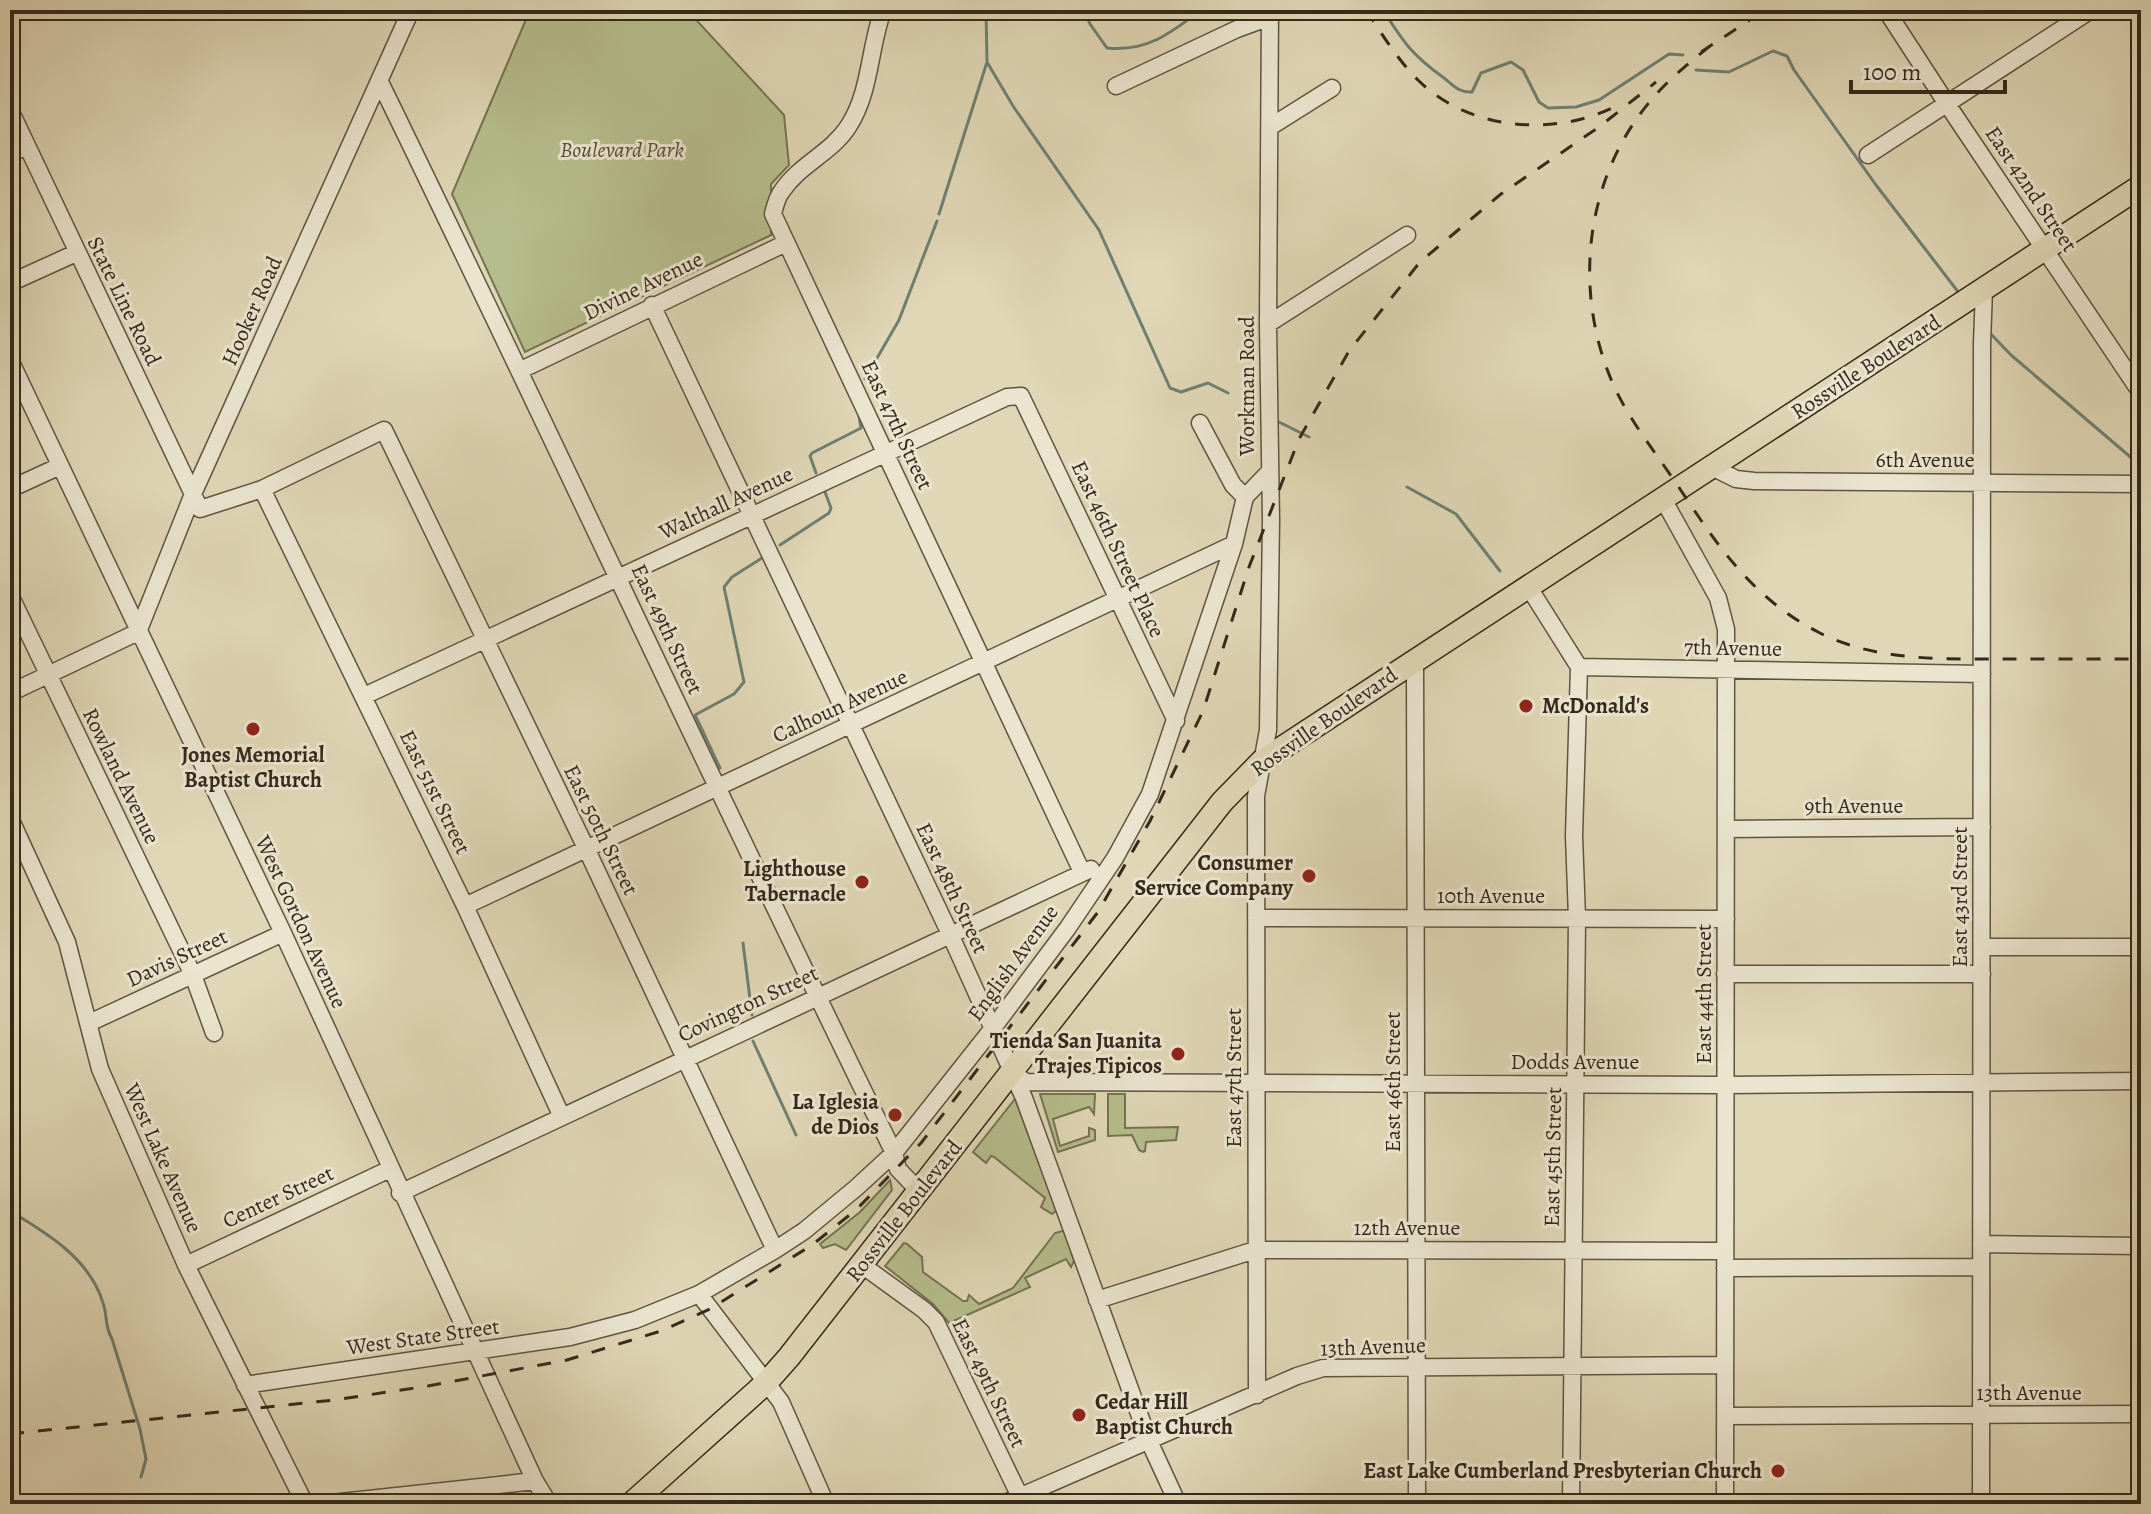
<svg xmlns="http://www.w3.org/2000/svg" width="2151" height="1514" font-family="Alegreya,serif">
  <rect width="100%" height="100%" fill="#e0d7b6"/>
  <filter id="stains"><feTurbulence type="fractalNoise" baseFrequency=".0025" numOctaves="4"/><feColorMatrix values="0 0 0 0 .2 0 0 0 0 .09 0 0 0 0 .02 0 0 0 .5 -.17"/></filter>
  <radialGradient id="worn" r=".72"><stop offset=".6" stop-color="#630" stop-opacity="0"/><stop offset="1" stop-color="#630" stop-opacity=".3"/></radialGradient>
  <path fill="#b6bd8c" stroke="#757354" stroke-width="2" d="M530,10H684L689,12L784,115L789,165L771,184V235L525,352L452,194Z
    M1040,1094H1095L1094,1114L1089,1107L1053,1119L1060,1146L1089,1136V1128L1095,1130V1140L1058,1152Z
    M1108,1094H1125V1128L1178,1127L1176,1140L1146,1142L1145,1151L1143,1152L1139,1150L1132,1135L1108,1136Z
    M1015,1099L1057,1210L1052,1214L1041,1207L1045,1198L994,1157L991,1156L986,1163L973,1152Z
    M890,1180L892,1190L846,1250L835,1244L823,1248L820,1244L860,1212Z
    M1062,1231H1065L1074,1261L1071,1267L1066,1259L1025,1278L1030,1287L949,1323L933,1304L885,1266L904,1243L907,1244L922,1257L923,1272L963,1301H967L969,1295L979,1304L1013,1288L1055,1233Z"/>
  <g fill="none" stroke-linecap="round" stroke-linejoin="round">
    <path stroke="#6e8072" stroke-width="3" d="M1084,10L1090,24L1107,48C1147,52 1171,33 1201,10
      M1383,10C1404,43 1412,55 1444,78C1453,85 1459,93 1472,92L1481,73L1511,62L1523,70L1539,102L1548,108L1576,107L1599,100L1669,54L1683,55
      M987,62L1013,106L1099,230L1170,388L1181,392L1208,383L1228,393
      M1696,70L1729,72L1773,51L1787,56L1794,70L1876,185L1959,293
      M939,214L987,62L986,10
      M1988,331L2011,355L2141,466
      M865,379L899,320L937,221
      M1279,422L1309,437
      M816,473L810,456L812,453L861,428L859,416
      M1407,487L1456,514L1500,571
      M780,545L829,513L831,508L825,492
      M720,768L695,715L734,694L744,682L724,587L732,577L762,558
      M743,943L752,1015
      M753,1041L796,1135
      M10,1211C47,1233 90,1259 103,1303C108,1317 104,1325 112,1339L140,1429L146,1459L141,1477"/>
    <defs>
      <path id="minor" d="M883,10C869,48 871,92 848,127C831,153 799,165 782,191C777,197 775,206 773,214L1082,872
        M1886,10L1947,104L2141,393
        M380,82C554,438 719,798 894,1153L898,1169L919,1191
        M1116,86L1237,29L1270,17
        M10,110L200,509L262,489L384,430L586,848L775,1250
        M1270,127L1332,88
        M10,154L26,146
        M1868,155L2091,10
        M10,283L76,253
        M652,305L950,934L1024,1098L1149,1441L1178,1504
        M1268,324L1407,235
        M10,360L283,933L535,1481L549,1504
        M521,370L786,243
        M1200,423L1233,485L1245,497
        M1712,467L1736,479L1754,481L2141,484
        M10,489L60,466
        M262,489L465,906L562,1117
        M1663,499L1718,598L1726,629L1725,1504
        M1528,586L1579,667L1982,674
        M10,595L193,975L214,1033
        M1415,659L1417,1504
        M10,693L138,632L193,494L411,10
        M364,696L1007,397L1021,396L1176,721
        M10,818L67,942L100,1069L186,1265L305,1504
        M1726,829L1982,827
        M465,906L1234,544
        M1256,918L1726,919
        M1982,947H2141
        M1725,974H1982
        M89,1023L283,933
        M1012,1073L1026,1082L1726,1085L2141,1081
        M400,1193L1091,869
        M1981,1244L2141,1246
        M186,1265L390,1169
        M862,1265L924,1310L936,1322L1023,1503
        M1725,1268L1980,1267
        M699,1294L781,1402L826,1504
        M1097,1300L1255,1250L1725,1251
        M245,1385L570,1337L635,1320L699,1294L775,1250L804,1231L856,1188L894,1153L993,1028L1067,929L1115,858L1150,794L1234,544L1245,497L1270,471
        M1257,1395L1256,796L1268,730L1271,521L1268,324L1270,10
        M1725,1416L2141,1414
        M322,1504L535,1481
        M1003,1504L1297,1376L1323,1368L1725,1365
        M1571,1504L1577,918L1574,836L1579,667
        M1981,1504L1982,344L1984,289"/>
      <path id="highway" d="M631,1504L766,1383L789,1357L1222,802L1262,761L2141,186"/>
    </defs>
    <use href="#minor" stroke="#5f5442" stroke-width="19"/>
    <use href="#highway" stroke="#34291c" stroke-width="25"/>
    <use href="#minor" stroke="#ebe5d0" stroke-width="16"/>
    <use href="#highway" stroke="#e0d7b6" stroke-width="22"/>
    <path stroke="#34291c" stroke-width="3" stroke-dasharray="14 14" stroke-linecap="butt" d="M1366,10C1382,34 1397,59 1418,80C1469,131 1557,138 1620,104
      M1710,46C1689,63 1669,79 1652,99C1585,177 1572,290 1613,384C1629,420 1656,453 1678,486C1717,545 1753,599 1818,632C1876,662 1945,659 2008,659C2052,659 2097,659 2141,659
      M1701,52L1765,10
      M10,1434L334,1400L428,1386L567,1360L661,1331L710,1309L812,1245L857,1209L921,1143L1098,912L1150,821L1203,711L1249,567L1299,439L1349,351L1420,262L1501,194L1599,127L1656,82"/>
  </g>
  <g fill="#8f2418" stroke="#ebe5d0" stroke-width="3">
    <circle cx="1526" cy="706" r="8"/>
    <circle cx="253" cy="729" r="8"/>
    <circle cx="1309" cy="876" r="8"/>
    <circle cx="862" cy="882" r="8"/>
    <circle cx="1178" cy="1054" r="8"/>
    <circle cx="895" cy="1115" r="8"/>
    <circle cx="1079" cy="1415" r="8"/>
    <circle cx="1778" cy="1471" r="8"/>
  </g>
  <g text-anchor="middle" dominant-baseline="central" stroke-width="6" stroke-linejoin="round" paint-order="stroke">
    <g font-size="22" font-style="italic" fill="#544e38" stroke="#ebe5d0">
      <text x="622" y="150">Boulevard Park</text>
    </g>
    <g font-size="22" fill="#34291c" stroke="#ebe5d0">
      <text transform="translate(2031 189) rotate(56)">East 42nd Street</text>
      <text transform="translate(643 286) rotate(-26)">Divine Avenue</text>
      <text transform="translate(124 301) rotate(64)">State Line Road</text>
      <text transform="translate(252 311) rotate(-66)">Hooker Road</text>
      <text transform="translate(1866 367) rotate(-33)">Rossville Boulevard</text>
      <text transform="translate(1247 386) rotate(-90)">Workman Road</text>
      <text transform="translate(897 425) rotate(65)">East 47th Street</text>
      <text x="1925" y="460">6th Avenue</text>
      <text transform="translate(726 503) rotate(-25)">Walthall Avenue</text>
      <text transform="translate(1118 549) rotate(65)">East 46th Street Place</text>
      <text transform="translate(667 629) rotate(65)">East 49th Street</text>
      <text transform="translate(1733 648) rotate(1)">7th Avenue</text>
      <text transform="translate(840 706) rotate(-25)">Calhoun Avenue</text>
      <text transform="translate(1324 722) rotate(-35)">Rossville Boulevard</text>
      <text transform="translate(121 776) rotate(64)">Rowland Avenue</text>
      <text transform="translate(435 792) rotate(64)">East 51st Street</text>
      <text x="1854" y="806">9th Avenue</text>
      <text transform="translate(601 830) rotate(64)">East 50th Street</text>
      <text transform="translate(952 888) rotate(65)">East 48th Street</text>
      <text x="1491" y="896">10th Avenue</text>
      <text transform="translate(1960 897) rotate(-90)">East 43rd Street</text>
      <text transform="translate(301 922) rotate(65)">West Gordon Avenue</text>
      <text transform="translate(177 958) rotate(-25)">Davis Street</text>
      <text transform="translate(1013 963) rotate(-54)">English Avenue</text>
      <text transform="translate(1704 994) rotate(-90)">East 44th Street</text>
      <text transform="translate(748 1004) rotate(-25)">Covington Street</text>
      <text x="1575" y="1062">Dodds Avenue</text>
      <text transform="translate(1234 1078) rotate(-90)">East 47th Street</text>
      <text transform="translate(1393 1082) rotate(-90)">East 46th Street</text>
      <text transform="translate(1553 1157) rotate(-89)">East 45th Street</text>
      <text transform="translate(163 1158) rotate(66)">West Lake Avenue</text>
      <text transform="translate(278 1197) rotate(-25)">Center Street</text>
      <text transform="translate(904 1211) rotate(-52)">Rossville Boulevard</text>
      <text x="1407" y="1228">12th Avenue</text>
      <text transform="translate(423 1337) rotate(-8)">West State Street</text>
      <text transform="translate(1373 1347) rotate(-2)">13th Avenue</text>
      <text transform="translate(989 1383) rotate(64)">East 49th Street</text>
      <text x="2029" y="1393">13th Avenue</text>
    </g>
    <g font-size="22" font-weight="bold" fill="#34291c" stroke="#ebe5d0" text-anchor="end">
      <text x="1542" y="706" text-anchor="start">McDonald's</text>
      <text x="253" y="755" text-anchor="middle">Jones Memorial<tspan x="253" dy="25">Baptist Church</tspan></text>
      <text x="1293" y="863">Consumer<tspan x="1293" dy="25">Service Company</tspan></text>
      <text x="846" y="869">Lighthouse<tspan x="846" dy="25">Tabernacle</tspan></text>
      <text x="1162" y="1041">Tienda San Juanita<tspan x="1162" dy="25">Trajes Tipicos</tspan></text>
      <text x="879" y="1102">La Iglesia<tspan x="879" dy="25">de Dios</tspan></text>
      <text x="1095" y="1402" text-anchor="start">Cedar Hill<tspan x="1095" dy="25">Baptist Church</tspan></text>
      <text x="1762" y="1471">East Lake Cumberland Presbyterian Church</text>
    </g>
  </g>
  <rect width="2151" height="1514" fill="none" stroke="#e0d7b6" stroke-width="40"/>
  <rect x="12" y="12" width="2127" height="1490" fill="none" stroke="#34291c" stroke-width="4"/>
  <rect x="20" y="20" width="2111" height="1474" fill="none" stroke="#34291c" stroke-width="2"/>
  <path d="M1851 80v12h154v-12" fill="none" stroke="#34291c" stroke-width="4"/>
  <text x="1863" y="80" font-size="24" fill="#34291c" stroke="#ebe5d0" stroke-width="6" paint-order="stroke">100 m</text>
  <rect width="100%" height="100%" filter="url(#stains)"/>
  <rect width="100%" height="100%" fill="url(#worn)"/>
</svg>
